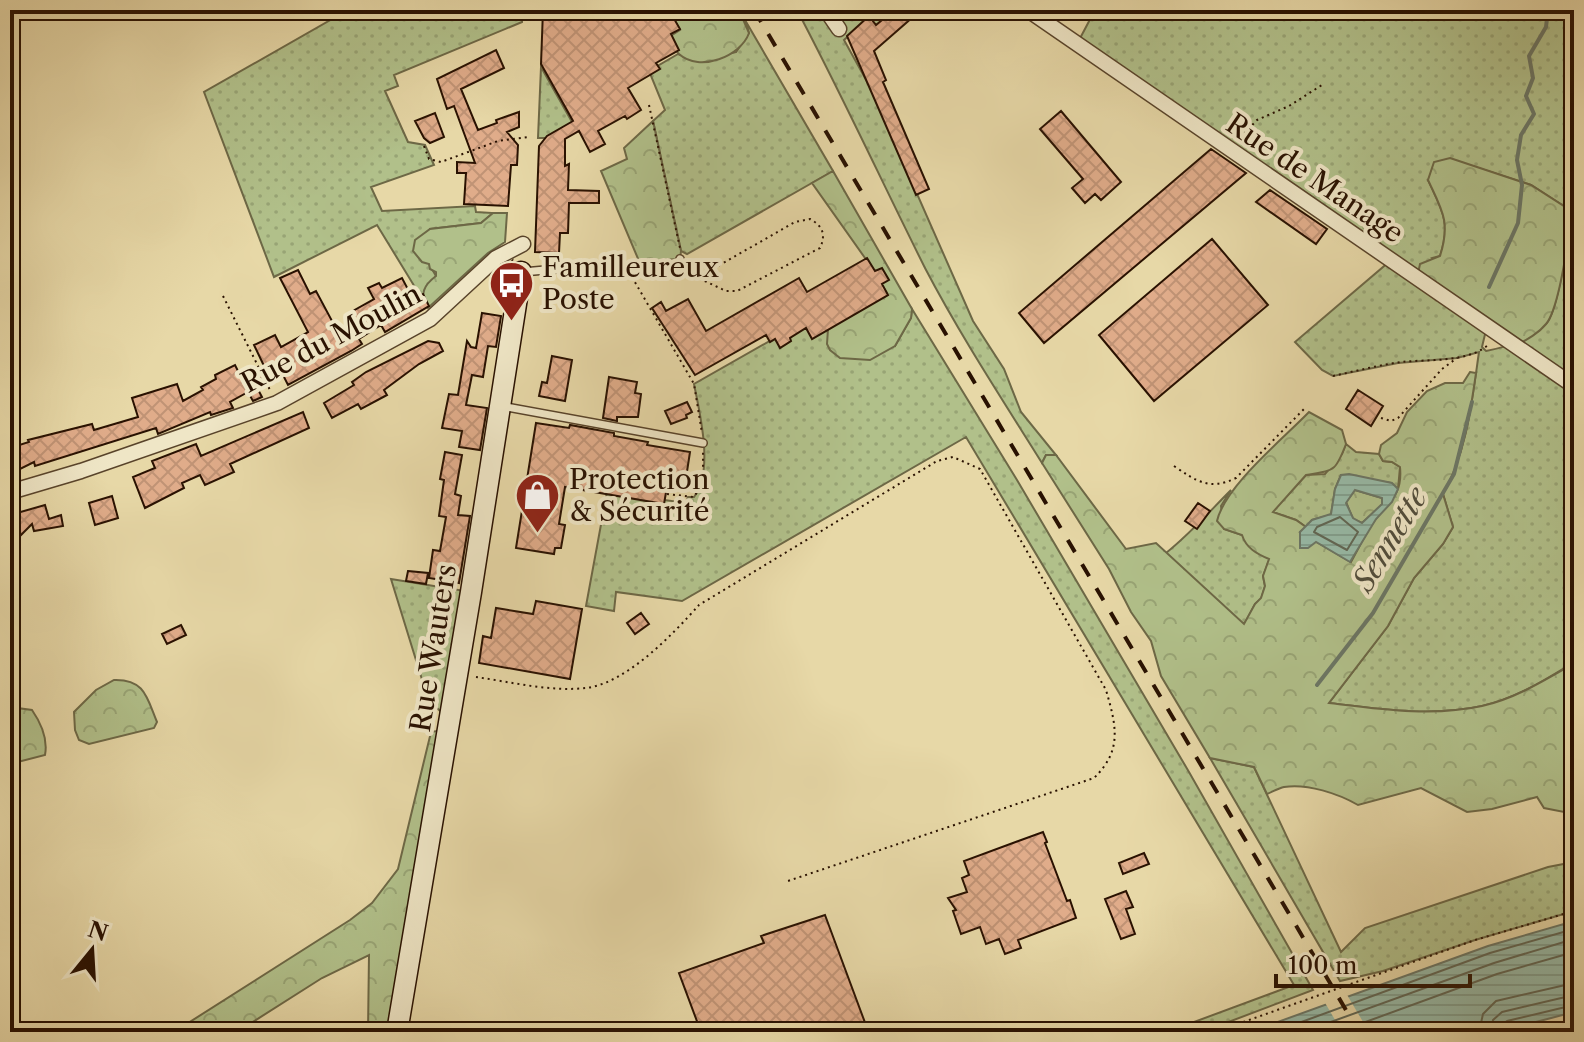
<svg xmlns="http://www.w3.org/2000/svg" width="1584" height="1042" font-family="'Libre Caslon Text',serif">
  <defs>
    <pattern id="grass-dots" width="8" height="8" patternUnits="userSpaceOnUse" patternTransform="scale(2)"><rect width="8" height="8" fill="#b1c08a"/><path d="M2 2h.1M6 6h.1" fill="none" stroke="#98a475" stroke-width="1.8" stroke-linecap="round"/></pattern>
    <pattern id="forest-crowns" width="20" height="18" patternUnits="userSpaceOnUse" patternTransform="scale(2)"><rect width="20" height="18" fill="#b1c08a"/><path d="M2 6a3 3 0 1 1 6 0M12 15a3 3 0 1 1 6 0" fill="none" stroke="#98a475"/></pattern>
    <pattern id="water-rules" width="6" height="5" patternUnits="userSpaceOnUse" patternTransform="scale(2)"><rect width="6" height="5" fill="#97baa7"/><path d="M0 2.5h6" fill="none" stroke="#829f8e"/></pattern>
    <pattern id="building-cross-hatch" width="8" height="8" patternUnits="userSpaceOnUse" patternTransform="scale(2)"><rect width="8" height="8" fill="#e0ac8a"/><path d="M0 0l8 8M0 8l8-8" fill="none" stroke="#c09375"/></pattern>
  </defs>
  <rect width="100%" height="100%" fill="#e7d8a7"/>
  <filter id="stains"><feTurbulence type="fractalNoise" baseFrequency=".0025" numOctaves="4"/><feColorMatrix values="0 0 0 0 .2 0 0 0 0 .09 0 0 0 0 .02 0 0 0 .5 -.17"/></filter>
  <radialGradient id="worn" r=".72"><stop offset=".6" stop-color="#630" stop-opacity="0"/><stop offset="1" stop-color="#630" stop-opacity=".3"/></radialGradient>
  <path fill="url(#grass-dots)" stroke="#6d6846" stroke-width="2" fill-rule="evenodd" d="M348,10H363L367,17L382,10H522V22L394,75L398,86L385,91L408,142L425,145L434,165L371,187L382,211L475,206L476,212L493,213L481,223L430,229L429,264L436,276L424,302L377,225L274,277L204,92Z
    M797,10H897L871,34L862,24L844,40L870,87L973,321L1004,369L1021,412L1056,455H1046L1042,463C1002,399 960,335 925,268C882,182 842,95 797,10Z
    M1095,10H1574V647L1567,649L1566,667C1540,683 1513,699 1482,706C1432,717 1379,709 1329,703L1388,626L1414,578L1443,544L1453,527L1443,494C1467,451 1472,400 1479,352L1457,358L1398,363L1333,376L1322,370L1295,342L1390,261L1077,44ZM1472,166L1531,185L1573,212C1568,234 1559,308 1547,323C1533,340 1506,347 1486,351L1482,347L1487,326L1432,258L1440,256C1451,222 1442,210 1428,180Z
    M745,20L833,171L687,254L681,251L653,121L665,110L649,71L678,54C711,68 706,58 736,52L749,33Z
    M541,67L572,122L554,138H538Z
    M912,309L1017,480L1189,772L1313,990L1202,1032H1167L1294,985L966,437L682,601L616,592L614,611L586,606L607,492L686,503L688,497H694C714,471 700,414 694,384L803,322L895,346L911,318Z
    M1346,444L1356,452L1379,454L1383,461L1392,462L1400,467L1398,489L1391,483L1341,475L1335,489L1331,515L1312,520L1306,527L1296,520L1272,512L1306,475L1325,474L1342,454Z
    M1231,490L1221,506L1224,529L1242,535L1270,558L1263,576L1265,586L1261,599L1255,604L1244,625L1166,553C1190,534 1209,512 1231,490Z
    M391,579L471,592L450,721L428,699Z
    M1210,758L1254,767L1341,952L1365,928L1548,867L1574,862V911L1475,940L1383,971L1340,981Z"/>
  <path fill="url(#forest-crowns)" stroke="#6d6846" stroke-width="2" d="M668,10H739L749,33C741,56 700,73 679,54C675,51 672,42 669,37L680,30Z
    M653,121L681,251L680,259L639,261L601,171L627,159L624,148Z
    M1450,158L1531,185L1573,212C1568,237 1560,307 1546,324C1538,334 1526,340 1515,346L1417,279L1420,264L1440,256C1451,222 1442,210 1428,180L1434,162Z
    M833,171L912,309L911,318L895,346L870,360L840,358L830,350L827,344L828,329L887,293L865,258L812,183Z
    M493,213H507L505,242L488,253L428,308C419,294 424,285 436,276V272L430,269L429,264L422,262L413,251L415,240L430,229L481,223Z
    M1470,372L1476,373C1470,415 1464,457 1443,494L1453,527L1443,544L1414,578L1388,626L1329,703C1379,709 1432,717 1482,706C1513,699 1540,683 1566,668L1565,656L1567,649L1574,647V804L1564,812L1544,808L1537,797L1492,809L1467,812L1421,788L1358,805C1339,794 1307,783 1284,787C1279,788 1272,792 1267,794L1254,767L1210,758L1161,676L1151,641L1131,612L1109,569L1042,463L1046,455H1056L1126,549L1156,543L1244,624L1255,604L1261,598L1265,586L1263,576L1269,559C1257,554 1246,548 1242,535L1224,529L1217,521C1225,486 1283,439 1309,412L1342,430L1346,444C1335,473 1334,470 1306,475L1273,512L1296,520L1306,527L1300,532L1351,562C1358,549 1365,535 1373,523C1387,502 1403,497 1400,467L1392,462L1383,461L1379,454L1381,445L1397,433L1407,412L1427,391L1445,383H1463Z
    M1355,490L1382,498L1383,504L1362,523L1353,519L1346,502Z
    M114,680C145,679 147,698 157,722L154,728L89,744L79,740L75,730L74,712L96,690Z
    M10,707L32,710C41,723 48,739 45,755L10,764Z
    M448,729L397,1032H368L369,955L322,978L237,1032H174L350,920L372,903L398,869L431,732Z"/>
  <path fill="url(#water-rules)" stroke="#6b7665" stroke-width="2" fill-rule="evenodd" d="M1349,474L1392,483L1398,489L1392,502L1376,519L1350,562L1316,542L1308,548H1300V532L1312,520L1331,514L1335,489L1341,475ZM1355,490L1382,498V504L1362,523L1353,518L1346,503Z
    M1574,921V1012L1498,1032H1250L1488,946Z"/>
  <path fill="#e7d8a7" d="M1346,993L1369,1032H1342L1324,1001Z"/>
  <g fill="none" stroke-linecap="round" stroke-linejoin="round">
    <path stroke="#606654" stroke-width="2" d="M1340,517L1358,532L1347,550L1314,532L1317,527Z
      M1274,1032L1490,953L1574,929
      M1303,1032L1494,963L1574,939
      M1338,1032L1497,974L1574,952
      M1479,1032L1483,1014L1496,1001L1574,983
      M1491,1032L1493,1020L1502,1012L1574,995
      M1501,1032L1502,1025L1507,1021L1574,1005"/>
    <path stroke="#6b7665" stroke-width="4" d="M1489,287L1518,223L1522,185L1517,160L1521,135L1534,114L1526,96L1533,78L1529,56L1546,27L1548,10
      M1317,685L1373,613L1454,474L1472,402"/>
  </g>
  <path fill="url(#building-cross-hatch)" stroke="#291101" stroke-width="2" d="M543,10H669L680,29L671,34L679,50L656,63L660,69L628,88L641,110L627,119L625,116L598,131L605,144L590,152L579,131L565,139V166L569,164L568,190L599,191V203H569L568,233H560L559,253L535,252L539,146L547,136L573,121L541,64Z
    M894,10H921L874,51L886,80L883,82L929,189L916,195L847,36L869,16L876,25Z
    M496,50L504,68L461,89L478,130L497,123L496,120L519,112V127L507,132L518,145L517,165H511L508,206L464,204L466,173H457V162L475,163L454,106L447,109L437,79Z
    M1061,111L1121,182L1101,200L1095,194L1085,203L1072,188L1083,179L1040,129Z
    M435,113L444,137L430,143L424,138L415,121Z
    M1211,149L1246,173L1044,343L1019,313Z
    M1270,190L1327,229L1316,244L1256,202Z
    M1212,239L1268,305L1154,401L1099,335Z
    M867,258L875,271L882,268L889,280L882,284L888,295L812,339L806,328L790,338L791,341L780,348L775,339L770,342L766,335L695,375L652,308L661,302L666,311L688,299L706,331L799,278L807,292Z
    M512,261L505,289L491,286L492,278Z
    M298,270L310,294L316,291L340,336L360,325L351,312L374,299L368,288L379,283L382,288L402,278L413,299L423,294L429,306L385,332L381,325L359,339L362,344L351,351L288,385L278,365L270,369L272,373L254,382L262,397L253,401L248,392L230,402L233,408L211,415L210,412L158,434L156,428L35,466L34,462L10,474V448L29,442L28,440L92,424L94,430L138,417L132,398L177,384L183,401L203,390L201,387L216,379L215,375L235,365L241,377L265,368L254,345L275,335L281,347L308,332L280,278Z
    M482,313L501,316L496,347L488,346L483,377L472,375L466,405L487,408L480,450L459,447L462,431L442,428L449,394L458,395L467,341L471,347L476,348Z
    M428,341L439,343L443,351L419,364L384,390L387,395L361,409L358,404L332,418L324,403L354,385L352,382L366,372Z
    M552,356L572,360L565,401L539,396L542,382L547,383Z
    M609,377L637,382L635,393L641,394L638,417H617V421L603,418Z
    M1358,390L1383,406L1371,426L1346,409Z
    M687,402L692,412L686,415L687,418L671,424L665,411Z
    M303,412L309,428L230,464L234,472L205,485L200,475L182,483L184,488L145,508L133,477L155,468L152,461L196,444L201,456Z
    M536,423L569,428L570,425L614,433V436L648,442L647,445L690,452L686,478L669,475L664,504L565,487L559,524L565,525L561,548H555L554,554L516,548Z
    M445,452L462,455L455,494L461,496L458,515L470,516L459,583L429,578L433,550L440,551L446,517L439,516L444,480L440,479Z
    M112,496L118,518L95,525L89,503Z
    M1198,503L1210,511L1197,529L1185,521Z
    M45,505L49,519L61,515L63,526L34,531L32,524L10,546V515Z
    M408,571L428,573L426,584L406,581Z
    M536,601L582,609L570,679L479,663L483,636L491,638L496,608L533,614Z
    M641,613L649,624L635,634L627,623Z
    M181,625L186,635L167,644L162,634Z
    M1043,832L1047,842L1045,843L1067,901L1070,900L1076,918L1018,940L1021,948L1005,954L999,939L986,944L980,927L961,934L953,911L956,910L948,898L967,892L962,878L969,875L964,861Z
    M1144,853L1149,864L1123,874L1119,863Z
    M1126,891L1133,907L1126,909L1135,934L1121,939L1105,899Z
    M825,915L867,1028L856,1032H701L679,973L764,943L761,936Z"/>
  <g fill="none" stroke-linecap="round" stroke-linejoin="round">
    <defs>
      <path id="lane" d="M523,272L611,264L671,272L676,268L680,259
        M501,406L703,443"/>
      <path id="street" d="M826,10L839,29
        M1028,10L1574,386
        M10,492L81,471L277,403L430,319L496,258L523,244"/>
      <path id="secondary" d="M397,1032L471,592L521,272"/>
    </defs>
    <use href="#lane" stroke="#58432a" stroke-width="10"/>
    <use href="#street" stroke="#58432a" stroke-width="17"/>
    <use href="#secondary" stroke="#291101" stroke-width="23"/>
    <path stroke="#291101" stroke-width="2" stroke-dasharray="2 4" stroke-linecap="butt" d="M649,105L680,248
      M1240,138L1257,120L1289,106L1322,85
      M424,146L429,159L441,162L498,141L528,137
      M685,276L704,274L795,222L810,219C823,226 826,235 820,248L737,291H726L694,276
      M632,277L694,384L702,433
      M223,296L271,392
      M1333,376C1356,371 1379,365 1401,362C1429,359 1464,363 1487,346
      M1381,418L1391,421L1398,418L1442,369L1457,358
      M1174,466C1196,481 1210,491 1236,478L1305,408
      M667,494L694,497L703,482V452
      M476,677C511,682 551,692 586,688C627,683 673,634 699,605L937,461L953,457L980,469L1106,690C1116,725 1123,750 1094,778L785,882
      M1215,1032L1475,940L1574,911
      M1540,1032L1574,1024"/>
    <use href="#lane" stroke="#efe6c6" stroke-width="7"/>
    <use href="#street" stroke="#efe6c6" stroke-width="14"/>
    <use href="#secondary" stroke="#efe6c6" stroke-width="20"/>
    <path stroke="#291101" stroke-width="4" stroke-dasharray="14 14" stroke-linecap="butt" d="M754,10L1359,1032"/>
  </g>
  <defs>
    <symbol id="bus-pin" viewBox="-11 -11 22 30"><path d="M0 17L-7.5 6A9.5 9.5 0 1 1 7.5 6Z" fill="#8f2418" stroke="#efe6c6"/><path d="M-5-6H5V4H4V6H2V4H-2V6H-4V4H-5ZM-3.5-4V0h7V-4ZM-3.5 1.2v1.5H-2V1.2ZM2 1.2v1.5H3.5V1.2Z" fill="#fff"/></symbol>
    <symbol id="shop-pin" viewBox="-11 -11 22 30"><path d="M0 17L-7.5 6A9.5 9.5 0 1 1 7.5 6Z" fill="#8f2418" stroke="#efe6c6"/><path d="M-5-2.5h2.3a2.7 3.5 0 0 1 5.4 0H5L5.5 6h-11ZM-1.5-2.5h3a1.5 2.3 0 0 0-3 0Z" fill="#fff"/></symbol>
  </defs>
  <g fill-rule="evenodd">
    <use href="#bus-pin" x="486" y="258" width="51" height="69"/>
    <use href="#shop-pin" x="512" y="470" width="51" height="69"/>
  </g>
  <g text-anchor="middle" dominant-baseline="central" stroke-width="8" stroke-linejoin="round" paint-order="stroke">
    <g font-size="28" fill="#291101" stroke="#efe6c6">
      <text transform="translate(1315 178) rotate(34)">Rue de Manage</text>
      <text transform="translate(331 338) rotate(-28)">Rue du Moulin</text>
      <text transform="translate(433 648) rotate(-81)">Rue Wauters</text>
    </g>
    <g font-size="28" fill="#291101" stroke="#efe6c6" text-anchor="start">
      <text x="542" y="267">Familleureux<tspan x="542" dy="32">Poste</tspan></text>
      <text x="569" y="479">Protection<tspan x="569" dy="32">&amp; Sécurité</tspan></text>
    </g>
    <g font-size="30" font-style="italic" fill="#504c3b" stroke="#efe6c6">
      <text transform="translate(1390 539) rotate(-59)">Sennette</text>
    </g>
  </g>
  <rect width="1584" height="1042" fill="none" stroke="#e7d8a7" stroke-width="40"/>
  <rect x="12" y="12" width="1560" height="1018" fill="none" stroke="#291101" stroke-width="4"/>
  <rect x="20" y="20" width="1544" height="1002" fill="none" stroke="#291101" stroke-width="2"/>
  <g transform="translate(92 950) rotate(18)" stroke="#efe6c6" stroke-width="6" paint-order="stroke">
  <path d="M0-6L14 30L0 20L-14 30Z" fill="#291101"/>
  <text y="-12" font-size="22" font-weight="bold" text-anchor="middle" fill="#291101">N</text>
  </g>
  <path d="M1276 974v12h194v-12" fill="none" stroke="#291101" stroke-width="4"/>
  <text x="1288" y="974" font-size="24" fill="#291101" stroke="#efe6c6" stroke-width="6" paint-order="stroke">100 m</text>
  <rect width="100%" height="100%" filter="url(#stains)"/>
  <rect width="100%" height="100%" fill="url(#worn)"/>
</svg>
